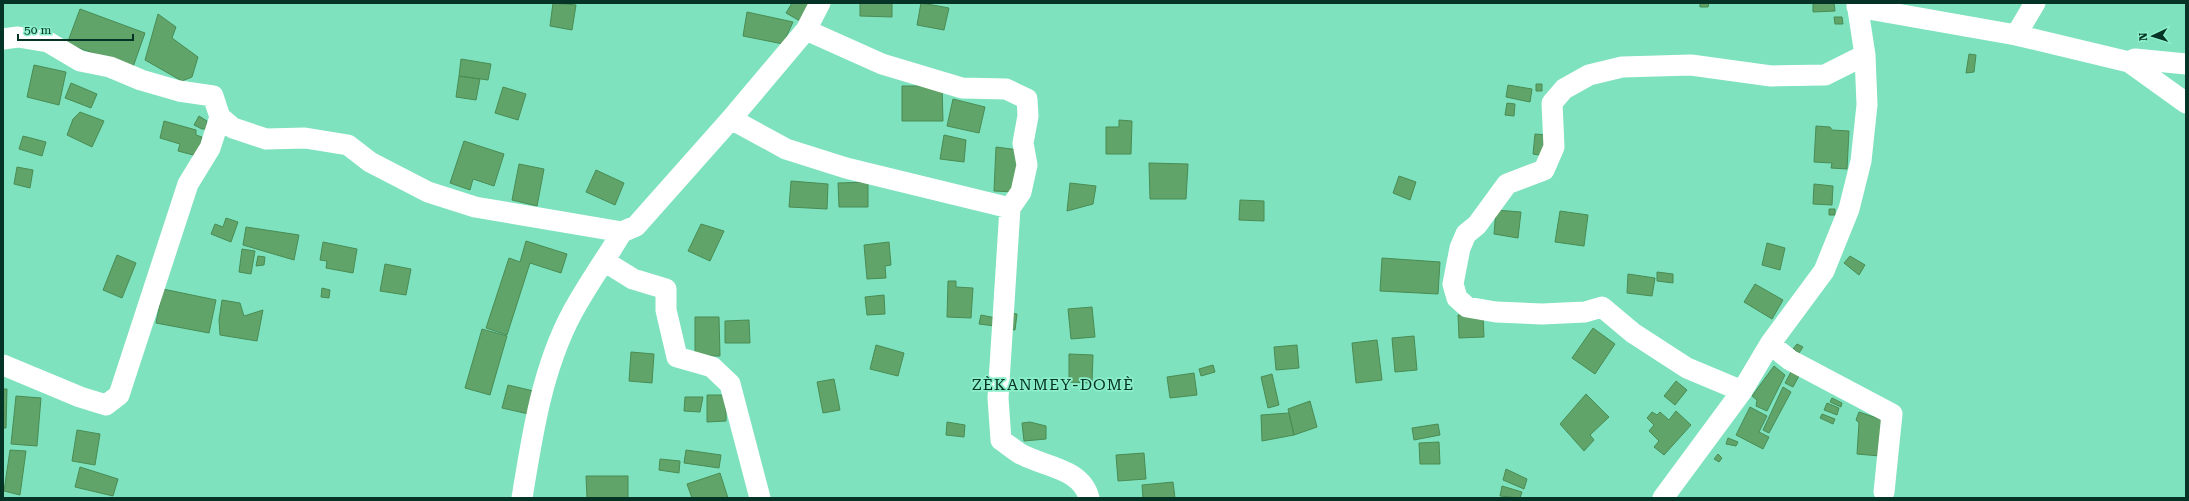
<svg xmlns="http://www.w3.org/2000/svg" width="2189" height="501" font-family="'Roboto Serif',serif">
  <rect width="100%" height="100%" fill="#7de2bd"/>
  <path fill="#61a46a" stroke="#498c54" d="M553,3L576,5L572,30L550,26Z
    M792,3H810L800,21L786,13Z
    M860,3H892V17L860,16Z
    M921,3L949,8L944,30L917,25Z
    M1700,3H1730H1709L1708,7H1700Z
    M1813,3H1834L1835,11L1813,12Z
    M80,9L145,33L133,67L67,44Z
    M747,12L793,22L783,44L743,36Z
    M158,14L176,27L172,38L198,57L192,77L182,81L145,60Z
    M1834,17H1842L1843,24H1835Z
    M1969,54L1976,55L1974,72L1966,73Z
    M461,59L491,64L488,80L459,76Z
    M34,65L66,72L59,105L27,97Z
    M459,76L480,79L476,100L456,97Z
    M71,83L97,94L91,108L65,98Z
    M1536,84H1542V91H1536Z
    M1508,85L1532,89L1530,102L1506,97Z
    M902,86H942L943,121H902Z
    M503,87L526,94L518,120L495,113Z
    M953,99L985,107L979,133L947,126Z
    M1507,103L1515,104L1514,116L1505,115Z
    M80,112L104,121L92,147L67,135L73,119Z
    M199,116L207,121L206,129H202L194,125Z
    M1119,120L1132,121L1131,154H1106V127H1119Z
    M164,121L196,130V135L202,137L197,156L178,151L180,144L160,138Z
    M1816,126L1830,127L1832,130L1849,131L1847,169L1831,168L1832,163L1814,162Z
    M1535,134L1548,135L1545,156L1533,154Z
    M944,135L966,140L964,162L940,159Z
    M23,136L46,142L42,156L19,149Z
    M464,141L504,154L494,186L473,179L470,190L450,183Z
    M996,147L1019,150L1015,192L994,191Z
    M1149,163L1188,164L1186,199H1150Z
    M519,164L544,169L537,206L512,200Z
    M17,167L33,170L30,188L14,184Z
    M596,170L624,183L615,205L586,192Z
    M1399,176L1416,182L1410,200L1393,193Z
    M791,181L828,184L827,209L789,207Z
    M868,182V207H839L838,183Z
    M1070,183L1096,186L1093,204L1067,211Z
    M1814,184L1833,186L1832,205L1813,204Z
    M1240,200L1264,201V221L1239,220Z
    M1829,209H1835V215H1829Z
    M1496,210L1521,212L1518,238L1494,234Z
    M1560,211L1588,215L1584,246L1555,242Z
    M226,218L238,222L231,242L211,234L215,224L223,227Z
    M701,224L724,231L710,261L688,251Z
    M246,227L299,235L294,260L243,245Z
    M526,241L567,254L561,273L530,263L507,335L486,328L509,258L520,262Z
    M323,242L357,249L353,273L326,268L327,261L320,260Z
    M889,242L891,265L885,266L886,278L867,279L864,245Z
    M1767,243L1785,248L1780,270L1762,265Z
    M242,249L255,251L251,274L239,272Z
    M117,255L136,263L122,298L103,290Z
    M258,256L265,257L264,265L256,266Z
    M1850,256L1865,265L1859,275L1844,263Z
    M1382,258L1440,262L1438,294L1380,291Z
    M385,264L411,269L406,295L380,291Z
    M1657,272L1673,274V283L1657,281Z
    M1628,274L1655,278L1652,296L1627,293Z
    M948,281H956V287L973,288L971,318L947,317Z
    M1755,284L1783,300L1772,319L1744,302Z
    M322,288L330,290L329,298L321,297Z
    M163,289L216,300L209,333L156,323Z
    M884,295L885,314L867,315L865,297Z
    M222,300L240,303L244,316L263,310L257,341L220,335L219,320Z
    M1092,307L1095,337L1071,339L1068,309Z
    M1009,313L1017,314L1015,330L1007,329Z
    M1483,314L1484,337L1459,338L1458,315Z
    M981,315L996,318L995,326L979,324Z
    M695,317H719L720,356H695Z
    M749,320L750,343H725V321Z
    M1593,328L1615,344L1595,374L1572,358Z
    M482,329L507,336L490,395L465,388Z
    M1414,336L1417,370L1395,372L1392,338Z
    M1377,340L1382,380L1356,383L1352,343Z
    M1797,344L1803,347L1799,353L1793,349Z
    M876,345L904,353L898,376L870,369Z
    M1297,345L1299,368L1276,370L1274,347Z
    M631,352L654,354L652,383L629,381Z
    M1069,354L1093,355L1092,383L1069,382Z
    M1213,365L1215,372L1201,376L1199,369Z
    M1774,366L1785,375L1767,411L1756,406L1757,400L1752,396Z
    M1792,370L1800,374L1793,387L1785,383Z
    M1194,373L1197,395L1170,398L1167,377Z
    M1272,374L1279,405L1268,408L1261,377Z
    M834,379L840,410L823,413L817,382Z
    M1676,381L1687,390L1675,405L1664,396Z
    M508,385L538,392L533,415L502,408Z
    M1783,387L1791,392L1769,433L1763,430Z
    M3,389H7L6,428H3Z
    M1586,394L1609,417L1590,435L1594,440L1584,451L1560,424Z
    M707,395H726V421L707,422Z
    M16,396L41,398L37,446L11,444Z
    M685,397H703L700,412L684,411Z
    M1832,398L1842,403L1841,407L1830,402Z
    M1310,401L1317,427L1294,435L1288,409Z
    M1827,403L1839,408L1837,415L1824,410Z
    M1750,407L1767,416L1759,432L1769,437L1763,449L1736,435Z
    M1676,411L1691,425L1664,455L1654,447L1659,441L1649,431L1654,425L1647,418L1652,412L1657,415L1660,412L1669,420Z
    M1859,412L1883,420L1880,456L1857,454L1859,423L1856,420Z
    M1289,413L1294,435L1262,441L1261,415Z
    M1822,414L1835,419L1833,424L1820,418Z
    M947,422L965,425L964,437L946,435Z
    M1030,422L1046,426V439L1024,441L1022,423Z
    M1438,424L1440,435L1414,440L1412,428Z
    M77,430L100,434L95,465L72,461Z
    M1728,438L1738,442L1736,446L1726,444Z
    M1439,442L1440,464H1420L1419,443Z
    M10,450L26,451L20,495L4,491Z
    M686,450L721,455L719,468L684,463Z
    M1144,453L1146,479L1118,481L1116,455Z
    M1718,454L1722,458L1719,462L1714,459Z
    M660,459L680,461L679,473L659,470Z
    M80,467L118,479L113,496L75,487Z
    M1506,469L1527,479L1524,489L1503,480Z
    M720,473L728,498H692L687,484Z
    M586,476H628V498H587Z
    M1173,482L1175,498H1143L1142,485Z
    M1502,486L1522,492L1520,498L1500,496Z"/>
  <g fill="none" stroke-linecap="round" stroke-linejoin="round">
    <path stroke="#fff" stroke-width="21" d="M1857,7L2016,35L2129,62L2186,103
      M806,30L882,64L962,88L1006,89L1027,99L1028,116L1023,143L1027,165L1021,192L1010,208L998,398L1001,440C1007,444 1013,449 1019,453C1042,467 1081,467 1089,498
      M2016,35L2035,3
      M3,39L18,37L48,42L80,61L110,67L141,80L179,91L213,96L220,117L210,148L188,184L119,395L106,405L80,397L3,365
      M2129,62L2135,59L2186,64
      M220,117L233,128L266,139L305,138L348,145L370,162L428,192L475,207L622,232
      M731,119L786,149L846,168L1010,208
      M604,261L633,279L666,289V310L677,357L712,367L730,384L760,498
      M1770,344L1790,360L1892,414L1884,492
      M1742,391L1687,368L1633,333L1602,307L1585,312L1542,314L1496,312L1467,307L1457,298L1453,284L1460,248L1466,234L1477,225L1507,184L1544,170L1554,147L1552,103L1564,89L1589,75L1622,67L1691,65L1771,76L1825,75L1865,55
      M522,498C532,436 542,369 572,313C587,285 606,259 622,232L636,226L731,119L806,30L820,3
      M1663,498L1742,391L1770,344L1824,271L1849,209L1861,161L1867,105L1865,55L1857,3"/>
  </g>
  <g text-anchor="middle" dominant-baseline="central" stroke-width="3.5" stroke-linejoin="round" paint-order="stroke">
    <g font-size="16" letter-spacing="1" fill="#053325" stroke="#8befc9">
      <text x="1053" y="384">ZÈKANMEY-DOMÈ</text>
    </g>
  </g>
  <rect width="2189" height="501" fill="none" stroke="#053325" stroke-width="8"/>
  <g transform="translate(2153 36) rotate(266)" stroke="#8befc9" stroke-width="3" paint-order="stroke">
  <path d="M0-3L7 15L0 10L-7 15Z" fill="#053325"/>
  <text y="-6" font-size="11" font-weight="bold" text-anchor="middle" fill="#053325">N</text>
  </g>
  <path d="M18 34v6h115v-6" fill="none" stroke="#053325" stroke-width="2"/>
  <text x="24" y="34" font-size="12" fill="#053325" stroke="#8befc9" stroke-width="3" paint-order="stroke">50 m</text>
</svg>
